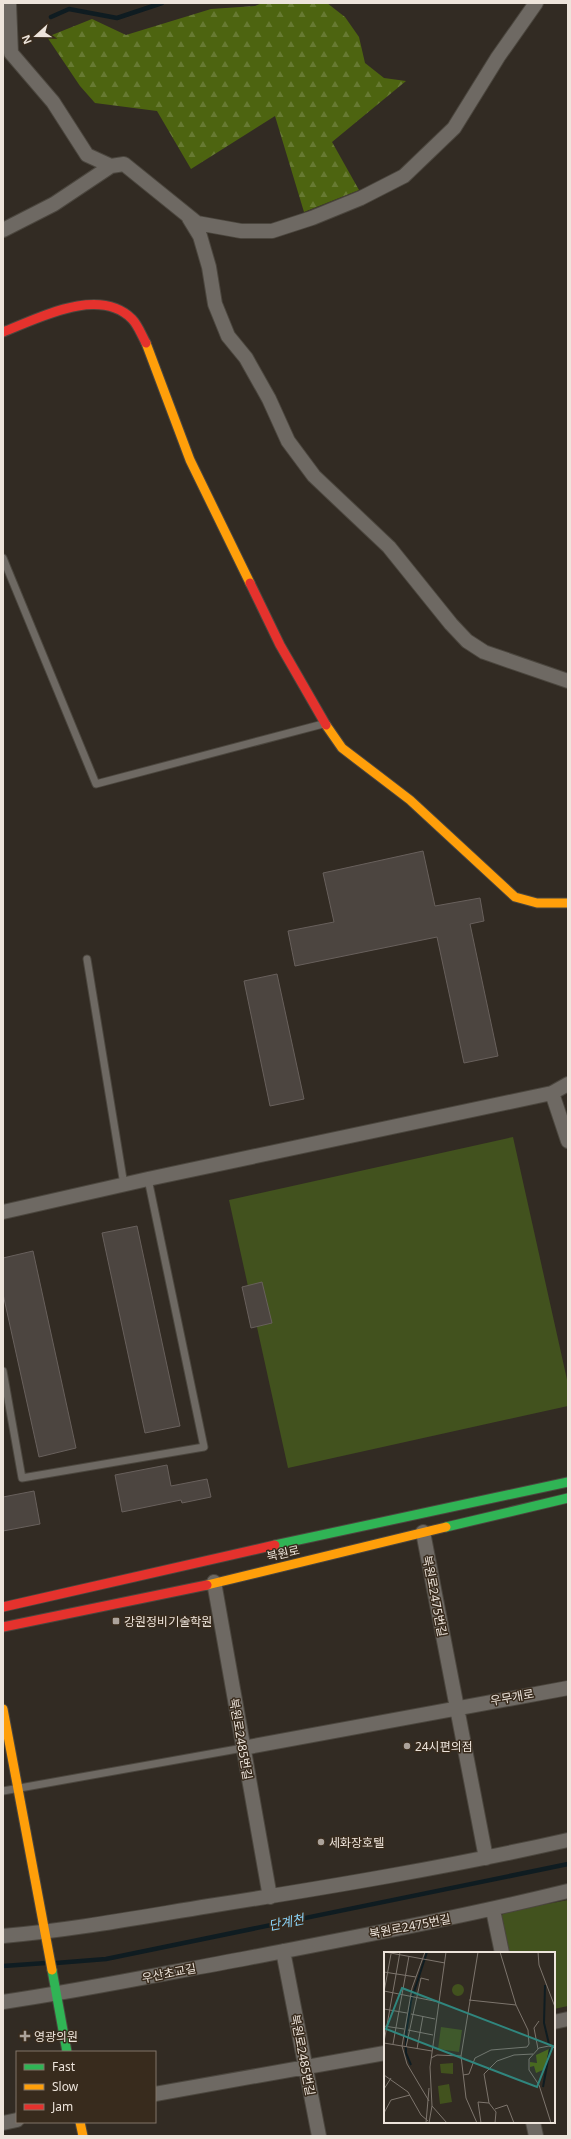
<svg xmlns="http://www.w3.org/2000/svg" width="571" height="2139" font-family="'Noto Sans','Noto Sans KR',sans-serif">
  <defs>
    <pattern id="forest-firs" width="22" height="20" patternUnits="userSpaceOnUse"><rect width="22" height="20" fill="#4d6410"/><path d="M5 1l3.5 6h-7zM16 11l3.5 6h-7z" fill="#677a32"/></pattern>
  </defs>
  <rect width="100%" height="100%" fill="#322b23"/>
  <path fill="url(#forest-firs)" d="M262,3H327L345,17L359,37L365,63L384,78L406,81L332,142L359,190L304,212L275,116L191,169L157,111L95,103L80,86L47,37L92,19L126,35L211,9L255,6Z"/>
  <path fill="#42521e" d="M513,1137L568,1384V1406L288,1468L229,1200Z
    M568,1900V2006L554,2009V1953H506L499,1918L505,1912Z"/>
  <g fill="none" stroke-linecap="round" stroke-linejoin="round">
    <path stroke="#0f1c21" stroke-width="4.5" d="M51,17L69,9L117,18L162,3
      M56,1963L106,1959L568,1864
      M3,1966L46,1963"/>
  </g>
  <path fill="#4c4540" stroke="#68605c" d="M423,851L435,906L480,898L484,921L470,924L498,1056L464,1063L437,937L295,966L288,931L334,922L323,873Z
    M277,974L304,1099L270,1106L244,981Z
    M137,1226L180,1426L145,1433L102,1233Z
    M33,1251L76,1448L39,1457L3,1294V1258Z
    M262,1282L272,1323L251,1328L242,1287Z
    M167,1465L171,1486L207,1479L211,1497L182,1503L181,1500L122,1512L115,1475Z
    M34,1491L40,1524L3,1531V1497Z"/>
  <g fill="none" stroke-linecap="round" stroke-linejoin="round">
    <defs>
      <path id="lane" d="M3,558L96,784L323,724
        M87,959L124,1185
        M3,1371L22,1478L204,1447L148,1179
        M3,1791L243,1748"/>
      <path id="street" d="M9,3L11,53L53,102L87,155L111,166L124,164L197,223L241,231H272L312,218L361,198L404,176L454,128L498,57L536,3
        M189,218L200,236L209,267L215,304L228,336L246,358L269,399L288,441L314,476L389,547L451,624L467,641L484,652L568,681
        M3,230L54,204L111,166
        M552,1093L568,1141
        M3,1212L148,1179L552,1093L568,1084
        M423,1532L486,1858
        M214,1582L270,1897
        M243,1748L568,1688
        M493,1910L502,1953
        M3,1936C72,1930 141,1917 209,1906C329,1887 449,1867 568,1840
        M283,1951L319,2136
        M3,2002C85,1990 166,1973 248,1958C355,1937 462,1917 568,1891
        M554,2022L568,2019
        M155,2094L385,2053
        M533,2122L536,2136
        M3,2123L17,2120"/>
      <path id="fast" d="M446,1527L568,1498
        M275,1545L568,1482
        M52,1970L67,2052"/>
      <path id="slow" d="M146,343L190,460L250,583
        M326,725L342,748L410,800L515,897L537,903H568
        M207,1585L446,1527
        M3,1709L52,1970
        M80,2122L83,2136"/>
      <path id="jam" d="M3,332C39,318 99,286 132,319C138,325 142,336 146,343
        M250,583L280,645L326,725
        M3,1607L275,1545
        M3,1627L207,1585"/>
    </defs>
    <use href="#lane" stroke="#4b463e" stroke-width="9"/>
    <use href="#street" stroke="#4b463e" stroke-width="16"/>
    <use href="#fast" stroke="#4b463e" stroke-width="11"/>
    <use href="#slow" stroke="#4b463e" stroke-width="11"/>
    <use href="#jam" stroke="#4b463e" stroke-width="11"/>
    <use href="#lane" stroke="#6e6963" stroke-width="7"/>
    <use href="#street" stroke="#6e6963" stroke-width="14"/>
    <use href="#fast" stroke="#30b455" stroke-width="9"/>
    <use href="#slow" stroke="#ff9f0a" stroke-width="9"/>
    <use href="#jam" stroke="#e5322d" stroke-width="9"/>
  </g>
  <g fill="#aca39b" stroke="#382b1d" stroke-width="1.5">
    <rect x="112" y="1617" width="8" height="8" rx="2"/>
    <circle cx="407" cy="1746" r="4"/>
    <circle cx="321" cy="1842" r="4"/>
    <path d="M23 2030h4v4h4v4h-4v4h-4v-4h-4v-4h4z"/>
  </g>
  <g text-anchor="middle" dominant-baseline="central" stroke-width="3" stroke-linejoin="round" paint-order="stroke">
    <g font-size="12" fill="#ede4db" stroke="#382b1d">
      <text transform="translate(283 1553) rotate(-13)">북원로</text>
      <text transform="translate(435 1596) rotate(79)">북원로2475번길</text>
      <text transform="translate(512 1697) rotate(-10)">우무개로</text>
      <text transform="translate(241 1739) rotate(80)">북원로2485번길</text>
      <text transform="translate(410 1926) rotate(-11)">북원로2475번길</text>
      <text transform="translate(169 1973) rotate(-11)">우산초교길</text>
      <text transform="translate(303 2055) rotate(79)">북원로2485번길</text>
    </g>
    <g font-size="12" fill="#ede4db" stroke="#382b1d" text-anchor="start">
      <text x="124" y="1621">강원정비기술학원</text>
      <text x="415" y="1746">24시편의점</text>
      <text x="329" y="1842">세화장호텔</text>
      <text x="34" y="2036">영광의원</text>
    </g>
    <g font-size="13" font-style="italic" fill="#88d1f7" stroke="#382b1d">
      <text transform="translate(286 1922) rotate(-12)">단계천</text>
    </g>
  </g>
  <g transform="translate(384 1952)">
    <rect width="171" height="171" fill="#322b23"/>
    <path d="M165,97L161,117L152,121L150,114L146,115V110L153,111L152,103Z" fill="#4d6410"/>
    <path d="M68 38a6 6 0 1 1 12 0a6 6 0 1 1-12 0ZM57,75L78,78L75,100L54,97ZM69,111V122L57,121L56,112ZM65,132L68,150L56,152L54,134Z" fill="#42521e"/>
    <path fill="none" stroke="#0f1c21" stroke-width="2" d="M161,33L160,71L165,92M27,113L22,101V82L27,49L43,0M159,135L166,97"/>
    <path fill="none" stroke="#7d756d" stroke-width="1" d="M1,0L61,11M41,0L28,36L18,94L23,112L45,149M154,0L155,13L171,55M0,20L32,25M0,39L55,50M0,40L7,2M85,48L132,53M0,57L23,61M27,62L51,67M0,74L20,77M24,78L49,83M0,90L16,0M0,91L48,99M9,92L25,4M22,95L37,26L45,28M33,97L39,64M154,97L150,76L155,69M47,106L53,103L77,104M0,123L24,140L37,163L44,169M79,123L85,122L91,106L107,98L143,95L145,92L144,78L132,53L116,0M0,137L7,126M48,154L63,171M111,157L123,153L130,171M0,161L7,148L26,143M42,171L45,136M45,171L48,154L46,115L62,0M93,171L82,146L77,104L94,0M97,171L94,150L105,151M111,171L112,160L105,151L100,122L113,109L130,103L149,102M167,171L155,133L145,118V107L155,96L165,94L171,96"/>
    <path fill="#30867e" fill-opacity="0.15" stroke="#30867e" stroke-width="2" d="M18,36L169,94L153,135L2,77Z"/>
    <rect width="171" height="171" fill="none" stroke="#ede4db" stroke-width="2"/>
  </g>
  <rect width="571" height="2139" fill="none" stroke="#ede4db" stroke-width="8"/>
  <rect x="16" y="2051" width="140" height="72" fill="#382b1d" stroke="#807569"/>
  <rect x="24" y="2064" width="20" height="6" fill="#30b455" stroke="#807569"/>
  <text x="52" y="2071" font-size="12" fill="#ede4db">Fast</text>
  <rect x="24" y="2084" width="20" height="6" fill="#ff9f0a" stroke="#807569"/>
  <text x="52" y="2091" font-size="12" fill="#ede4db">Slow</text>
  <rect x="24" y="2104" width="20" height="6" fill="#e5322d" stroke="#807569"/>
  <text x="52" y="2111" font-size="12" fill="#ede4db">Jam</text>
  <g transform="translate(36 36) rotate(249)" stroke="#382b1d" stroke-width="3" paint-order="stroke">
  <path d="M0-3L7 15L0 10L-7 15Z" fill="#ede4db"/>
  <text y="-6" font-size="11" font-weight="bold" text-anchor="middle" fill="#ede4db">N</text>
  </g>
</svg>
